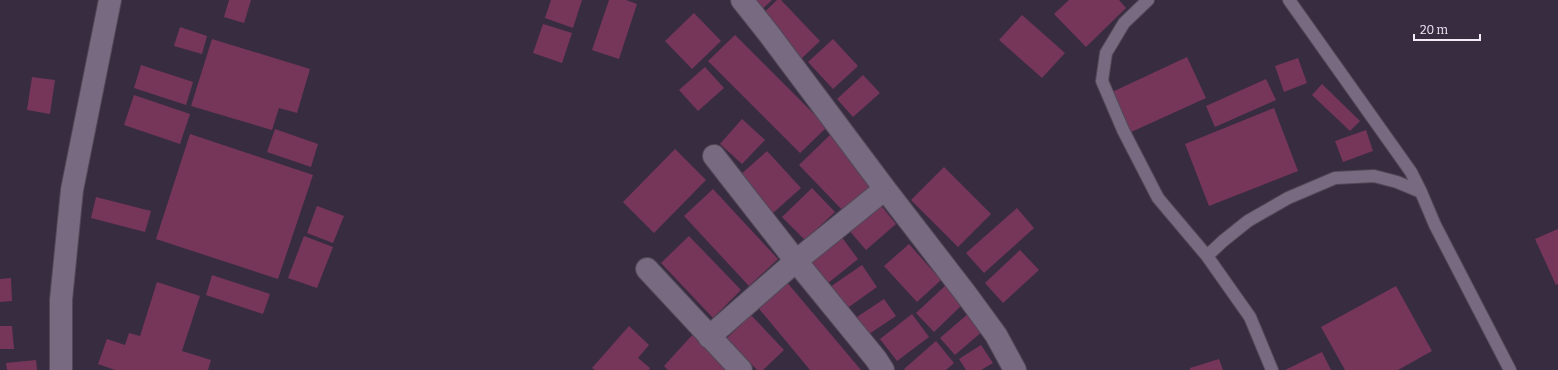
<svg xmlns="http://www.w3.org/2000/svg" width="1558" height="370" font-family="Bitter,serif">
  <rect width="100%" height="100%" fill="#382c40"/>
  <path fill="#76365a" d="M229,0H251L244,23L224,17Z
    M551,0H582L573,28L545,18Z
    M609,0H626L637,4L619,59L592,50Z
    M746,0H772L758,13Z
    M777,0H781L820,41L800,60L759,17Z
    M1069,0H1119L1126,8L1086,47L1054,14Z
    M694,13L721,41L692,69L665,41Z
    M1022,15L1065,53L1042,78L999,40Z
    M543,24L572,33L562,63L533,53Z
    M180,27L207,36L202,54L174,46Z
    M735,35L827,127L800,153L708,61Z
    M212,39L310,69L297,113L279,108L272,130L191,106Z
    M833,39L858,66L833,89L808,62Z
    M1187,57L1206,98L1129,133L1110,93Z
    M1298,58L1307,83L1284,92L1275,66Z
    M141,65L193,82L186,105L134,88Z
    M705,67L724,88L698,111L679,90Z
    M863,75L880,93L853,117L837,99Z
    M32,77L55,80L50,114L27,110Z
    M1266,79L1276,100L1215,127L1206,106Z
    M1322,84L1360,121L1350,131L1312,95Z
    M134,95L190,114L180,144L124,125Z
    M1274,108L1298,171L1209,206L1185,144Z
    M742,119L765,140L742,164L720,144Z
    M275,129L318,144L311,167L267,152Z
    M1366,130L1373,151L1343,162L1335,141Z
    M190,134L313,175L278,279L156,239Z
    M830,135L877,184L846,214L799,165Z
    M675,149L706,180L654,233L623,202Z
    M767,151L801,188L773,213L739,176Z
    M944,167L991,214L958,247L911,200Z
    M812,188L835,212L805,240L782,217Z
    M713,189L778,259L749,286L684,216Z
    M96,197L151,211L145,232L91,218Z
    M879,203L896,224L866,250L848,229Z
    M317,206L344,216L333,243L307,233Z
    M1017,208L1034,228L984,273L966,253Z
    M1558,229V284L1556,285L1535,239Z
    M838,232L858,259L828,283L807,256Z
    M304,236L333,247L317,288L288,278Z
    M689,236L741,290L713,318L661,263Z
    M909,244L941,280L917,302L884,266Z
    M1020,250L1039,270L1003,303L985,283Z
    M862,265L877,287L846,309L830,287Z
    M212,275L270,294L263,314L206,295Z
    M11,278L12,301L0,302V279Z
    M785,280L812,312L861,370H810L756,305Z
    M157,282L200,296L182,351L211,360L208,370H115L98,364L107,339L125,345L129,333L140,336Z
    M945,286L962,305L934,332L916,313Z
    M1396,286L1432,351L1398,370H1345L1321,327Z
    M884,299L896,316L869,334L857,317Z
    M969,313L984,330L955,355L940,338Z
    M912,314L929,337L897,361L880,339Z
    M751,315L784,350L763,370H757L727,338Z
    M0,326H12L14,349H0Z
    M629,326L649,345L638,358L650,368L649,370H595L592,368Z
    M695,332L727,370H668L664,366Z
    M936,341L954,363L946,370H905L904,369Z
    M981,345L993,363L981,370H966L959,359Z
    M1322,352L1331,370H1285Z
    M1219,359L1223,370H1190V368Z
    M36,360L37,370H7L6,363Z"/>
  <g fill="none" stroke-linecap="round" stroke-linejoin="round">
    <defs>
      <path id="lane" d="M1148,0L1124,23L1106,53L1102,81L1123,130L1158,198L1207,256
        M1289,0L1411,172L1421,192
        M1272,370L1250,317L1207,256L1223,241L1248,221L1288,198L1335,178L1374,176L1397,182L1421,192L1435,225L1510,370"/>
      <path id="street" d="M742,0L769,34L885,189L966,294L996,335L1015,370
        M714,156L796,261L876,359L883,370
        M647,269L741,370
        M709,337L796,261L885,189
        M61,370V300L72,190L110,0"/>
    </defs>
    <use href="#lane" stroke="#524858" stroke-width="14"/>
    <use href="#street" stroke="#524858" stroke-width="24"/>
    <use href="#lane" stroke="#786b81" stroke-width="12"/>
    <use href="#street" stroke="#786b81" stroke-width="22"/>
  </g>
  <path d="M1414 34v6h66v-6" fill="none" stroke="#f2ebf8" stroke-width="2"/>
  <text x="1420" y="34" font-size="12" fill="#f2ebf8" stroke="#382c40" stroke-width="3" paint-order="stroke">20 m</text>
</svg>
